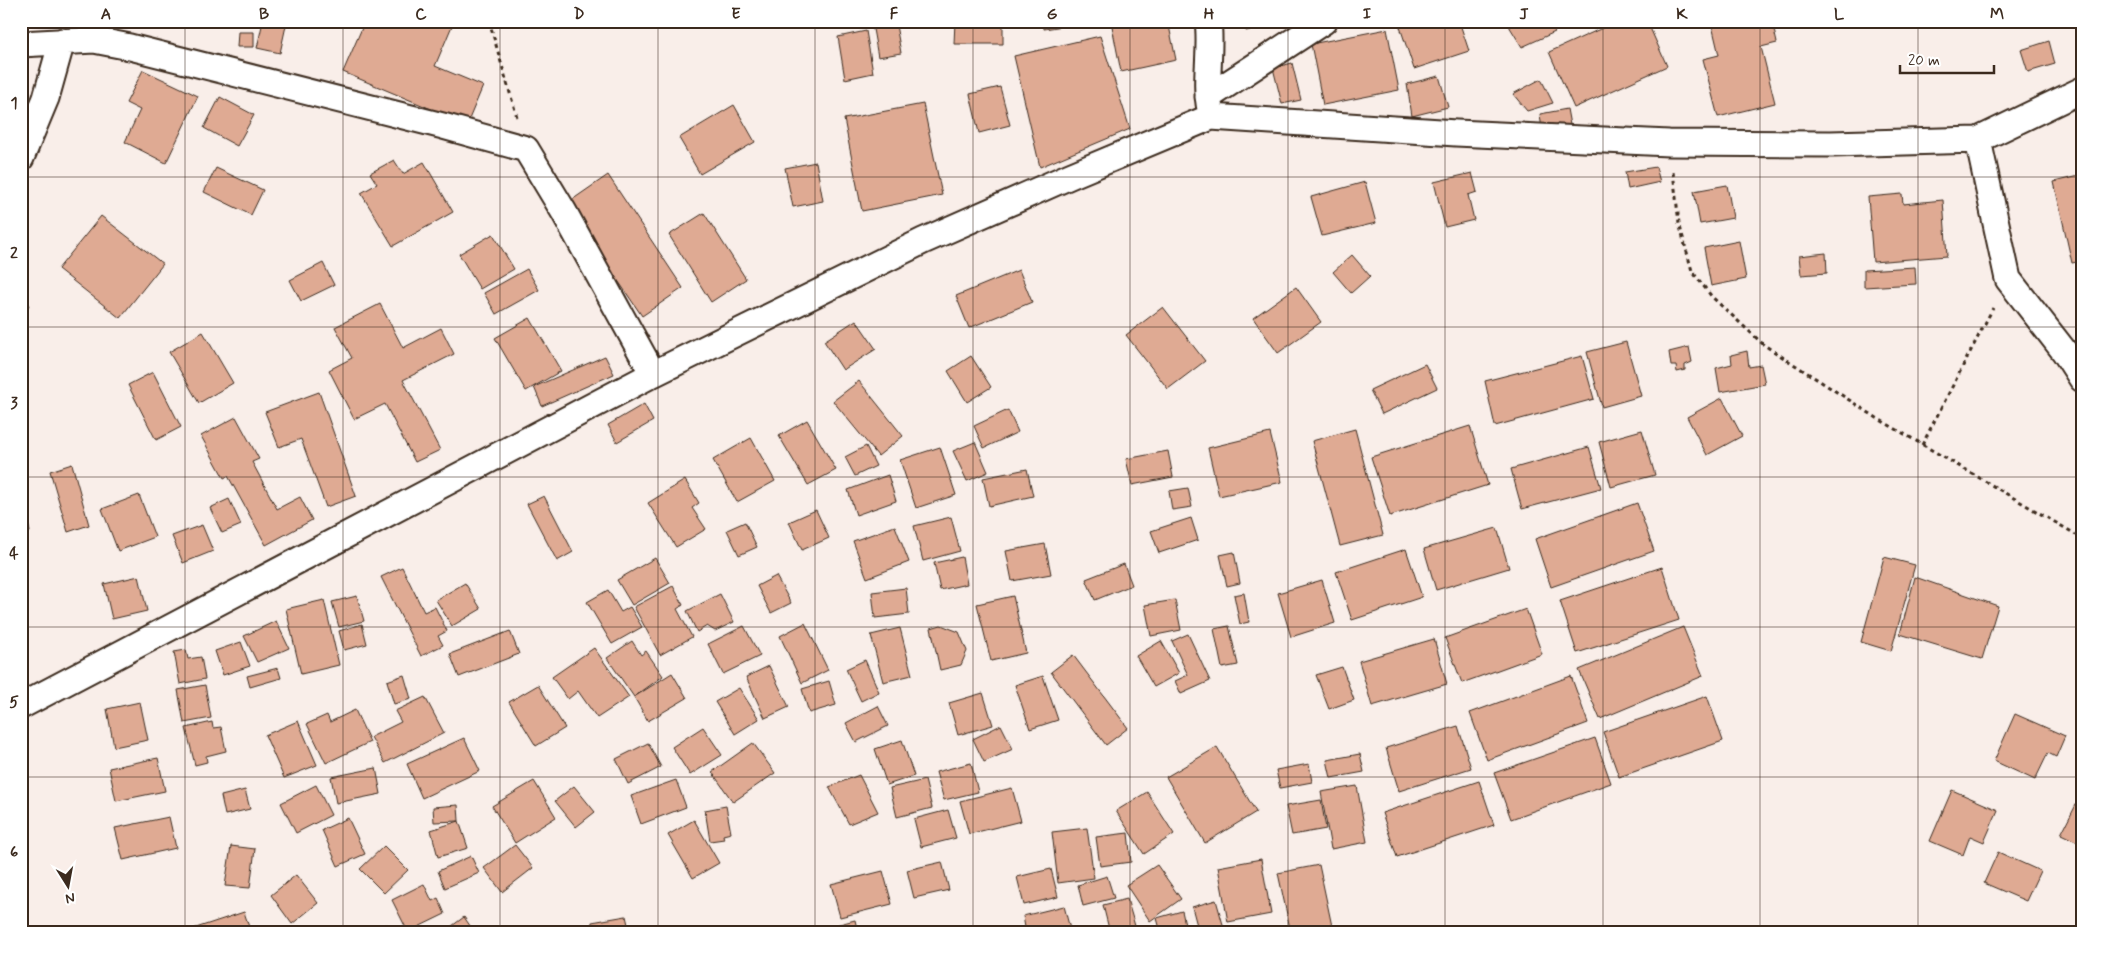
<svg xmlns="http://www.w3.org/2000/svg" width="2103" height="954" font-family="Mynerve,sans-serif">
  <rect width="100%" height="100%" fill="#f9eee9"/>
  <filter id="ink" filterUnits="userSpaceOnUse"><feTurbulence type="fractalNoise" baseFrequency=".02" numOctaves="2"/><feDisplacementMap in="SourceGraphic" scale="10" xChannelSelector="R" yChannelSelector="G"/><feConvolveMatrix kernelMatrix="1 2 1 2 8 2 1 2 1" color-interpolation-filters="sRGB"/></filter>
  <g filter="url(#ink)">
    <path fill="#dfaa93" stroke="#3b2a1e" d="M263,21H287L280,53L257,48Z
      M365,21H454L435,66L483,86L467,124L343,72Z
      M955,21H1003V44H954Z
      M1042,21H1090V22L1044,29Z
      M1111,21H1168L1176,60L1121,72Z
      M1243,21H1287L1246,31Z
      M1398,21H1459L1469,51L1414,69Z
      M1506,21H1550L1555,32L1522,47Z
      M1618,21H1647L1667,66L1574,108L1549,52Z
      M1711,21H1772L1777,43L1761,47L1775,103L1718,117L1703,59L1719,55Z
      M896,25L901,53L878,57L873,29Z
      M1387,29L1399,90L1323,105L1311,44Z
      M866,31L873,73L845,79L838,37Z
      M238,32H254V47H237Z
      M1100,36L1130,129L1040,167L1014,56Z
      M2049,41L2055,64L2028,72L2021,50Z
      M1292,63L1301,100L1282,104L1273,68Z
      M143,70L198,96L166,163L125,142L140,110L126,103Z
      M1439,76L1448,107L1412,116L1407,84Z
      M1541,79L1553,103L1527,111L1513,94Z
      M1000,87L1010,125L979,133L970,94Z
      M220,97L254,115L237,146L204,128Z
      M923,104L942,195L862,211L844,119Z
      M734,105L755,142L700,174L679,138Z
      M1567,109L1570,125L1542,130L1540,114Z
      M394,160L403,174L424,162L453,212L393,246L361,193L377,184L370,173Z
      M816,162L823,201L793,207L785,168Z
      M1656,167L1660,182L1628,189L1625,172Z
      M216,168L263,190L251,215L204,192Z
      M1472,173L1477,192L1468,195L1474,220L1445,227L1434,182Z
      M608,175L683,288L642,316L566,204Z
      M2082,175V261L2072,263L2054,182Z
      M1365,182L1376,223L1322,236L1311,197Z
      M1727,185L1733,218L1700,224L1694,191Z
      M1902,194L1903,204L1943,200L1947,256L1873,262L1868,197Z
      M704,213L746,279L711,302L669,235Z
      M101,216L163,264L120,318L58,269Z
      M493,234L514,269L480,289L459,254Z
      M1739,241L1746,279L1711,286L1704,248Z
      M1826,253L1827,273L1801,275L1799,256Z
      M1352,255L1370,276L1351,293L1333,272Z
      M323,263L334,285L301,301L290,280Z
      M1915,267L1916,284L1864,287V270Z
      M527,269L539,290L496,314L484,293Z
      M1019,270L1032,302L969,328L956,296Z
      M1296,287L1321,322L1278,353L1253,318Z
      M21,301L29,305L21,319Z
      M380,304L403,348L441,328L454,354L403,380L440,450L415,462L385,404L354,419L329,370L352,358L335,327Z
      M1163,307L1205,361L1168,389L1126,335Z
      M530,318L561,371L526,391L495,338Z
      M856,320L876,349L843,370L824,341Z
      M203,332L233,383L199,403L169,352Z
      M1626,342L1641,396L1602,407L1587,352Z
      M1689,347L1692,362L1685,365V370L1677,372L1676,366H1671L1669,352Z
      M1747,351L1749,367L1761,365L1765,384L1720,392L1716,368L1732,364L1731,355Z
      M605,356L614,374L542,406L534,387Z
      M971,356L991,387L967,402L948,371Z
      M1582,356L1594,399L1495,426L1485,381Z
      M1425,364L1437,388L1382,414L1370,390Z
      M153,372L181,427L156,440L128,385Z
      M859,381L903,436L878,456L833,401Z
      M319,392L356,496L326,507L301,439L279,447L265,412Z
      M1722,398L1742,436L1707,455L1687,417Z
      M644,404L653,421L617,442L608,425Z
      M1008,410L1018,432L984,448L974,426Z
      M236,417L259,459L252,462L277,509L300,497L312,520L266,545L228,476L224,478L201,436Z
      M807,420L836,470L808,485L779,436Z
      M1470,426L1488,485L1390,516L1371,457Z
      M1355,429L1383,535L1340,546L1312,441Z
      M1642,430L1655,475L1611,487L1599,442Z
      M1270,433L1282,482L1219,496L1208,448Z
      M751,438L775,481L737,502L713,460Z
      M975,442L988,472L967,481L953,451Z
      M866,446L876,466L855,476L845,457Z
      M940,447L956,495L916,508L900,460Z
      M1589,447L1601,488L1522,509L1511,469Z
      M1168,451L1173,477L1132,485L1126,459Z
      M72,464L89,525L68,532L50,471Z
      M1027,469L1033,496L989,506L983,478Z
      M888,475L896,501L856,515L848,490Z
      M685,480L699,503L692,508L706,529L676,547L648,503Z
      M1188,488L1192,507L1172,510L1169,491Z
      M139,495L155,537L118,551L102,509Z
      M544,496L573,552L557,561L527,504Z
      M229,499L241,525L222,533L210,508Z
      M21,500H23L30,532L21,534Z
      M1637,503L1654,551L1551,587L1535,539Z
      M816,510L829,538L802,550L789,522Z
      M951,517L960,551L923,561L914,526Z
      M1191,518L1198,540L1159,553L1151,531Z
      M745,522L757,547L739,555L727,530Z
      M202,525L213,551L183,563L172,536Z
      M895,526L909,562L867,578L853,541Z
      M1497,528L1509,568L1436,590L1424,549Z
      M1045,544L1051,574L1012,581L1006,551Z
      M1406,549L1422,597L1352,620L1336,572Z
      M1234,552L1240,583L1227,586L1220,555Z
      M962,557L967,584L940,590L934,563Z
      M1884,557L1915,565L1891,651L1861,642Z
      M655,558L670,583L632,605L617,580Z
      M1124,564L1132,585L1095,600L1086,579Z
      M402,567L424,612L435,607L447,631L438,636L443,645L421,656L381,577Z
      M1662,567L1679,620L1577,653L1560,601Z
      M139,576L147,611L112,619L104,584Z
      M776,576L791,603L771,613L757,586Z
      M1915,577L1998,606L1982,659L1900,634Z
      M1322,580L1335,623L1291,637L1278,593Z
      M465,583L481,609L452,626L436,600Z
      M673,586L683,605L677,609L692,637L660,655L634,607Z
      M906,588L909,614L875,618L872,592Z
      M608,590L621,612L630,607L642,627L612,644L587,602Z
      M1244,593L1249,622L1240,624L1234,595Z
      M720,594L734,622L715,631L707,626L697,632L687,611Z
      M357,596L364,621L339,627L332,602Z
      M1013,596L1026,653L991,661L977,604Z
      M324,600L339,665L301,674L286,609Z
      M1175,600L1181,630L1151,636L1145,605Z
      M1526,609L1542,654L1462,683L1445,638Z
      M276,621L289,648L257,662L244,636Z
      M805,623L828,670L802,683L780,636Z
      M362,624L367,644L344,650L339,631Z
      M941,625L959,632L967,651L961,665L940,670L931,628Z
      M744,626L760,656L723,674L708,644Z
      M1229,626L1238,665L1222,668L1214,629Z
      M1683,627L1703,676L1600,719L1579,670Z
      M900,628L912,675L883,682L871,635Z
      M510,631L519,654L459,677L450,654Z
      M1188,634L1210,681L1181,694L1175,681L1188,675L1172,641Z
      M1434,639L1447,684L1372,706L1359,661Z
      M632,641L641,655L646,651L663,676L634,697L607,658Z
      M1161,641L1179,673L1154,687L1136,656Z
      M241,642L250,666L223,675L215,651Z
      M594,648L629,697L597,718L578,691L568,699L552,677Z
      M186,650L188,659L201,657L205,679L180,684L174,652Z
      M1073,655L1128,728L1106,745L1051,672Z
      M865,660L879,692L861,701L846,669Z
      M769,666L789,707L765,718L746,677Z
      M1342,667L1354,700L1329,709L1316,675Z
      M278,668L281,678L250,687L247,676Z
      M672,673L687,698L648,721L634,697Z
      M404,675L411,699L394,704L387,681Z
      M1043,676L1058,720L1030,729L1015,685Z
      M1571,676L1588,723L1487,760L1470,713Z
      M829,681L836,705L809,713L802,689Z
      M205,685L211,718L184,723L178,690Z
      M538,685L565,728L536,746L509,702Z
      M739,688L759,719L735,734L715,702Z
      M983,693L993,725L958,735L949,703Z
      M1707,696L1723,741L1619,777L1603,732Z
      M425,697L444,733L385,763L371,737L401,722L395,711Z
      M140,702L148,740L114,747L107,709Z
      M878,706L888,726L856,742L846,723Z
      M355,710L370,742L326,763L307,724L327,715L330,722Z
      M2015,714L2065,736L2056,757L2048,753L2035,780L1994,761Z
      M298,721L317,765L284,778L265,735Z
      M212,722L213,728L221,727L226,751L206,756L207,762L195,765L186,728Z
      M1001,725L1013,749L984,762L973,739Z
      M1458,726L1471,768L1399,791L1386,748Z
      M703,727L722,755L690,775L672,747Z
      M464,738L480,771L422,798L407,764Z
      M1595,738L1611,783L1511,819L1494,773Z
      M902,740L914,776L887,785L875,749Z
      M648,743L661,767L628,784L616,759Z
      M753,743L775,773L733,802L712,772Z
      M1217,747L1256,812L1205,843L1166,777Z
      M1360,754L1364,772L1331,778L1327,760Z
      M158,758L165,791L116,801L109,768Z
      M971,763L978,792L944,800L936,772Z
      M1309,764L1312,782L1280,788L1276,770Z
      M376,768L381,794L336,803L331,777Z
      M859,775L878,812L849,824L829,787Z
      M676,780L686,807L641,824L631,796Z
      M925,780L932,808L897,817L890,788Z
      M534,781L556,817L515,843L492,806Z
      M1479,781L1494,825L1397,857L1382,813Z
      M316,785L331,815L296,833L281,803Z
      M574,786L595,812L576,827L555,801Z
      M1357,786L1367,842L1331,849L1321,792Z
      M1012,788L1021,821L969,834L960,801Z
      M245,790L250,809L225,815L221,796Z
      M1952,790L1998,810L1984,842L1970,836L1963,855L1930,841Z
      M1147,792L1174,834L1144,854L1116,811Z
      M1321,800L1326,829L1292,835L1286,806Z
      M2078,801L2082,803V844L2061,834Z
      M458,805L459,821L434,822L433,807Z
      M726,806L731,833L723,835L724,839L710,841L705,810Z
      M948,810L956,838L921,847L914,819Z
      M169,817L176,848L123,860L115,828Z
      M348,818L365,854L338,866L322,830Z
      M694,820L719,863L693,878L668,835Z
      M459,821L468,848L438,857L431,830Z
      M1087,828L1094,878L1058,883L1052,832Z
      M1128,833L1131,862L1100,866L1096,837Z
      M515,845L533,868L502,892L484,868Z
      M231,846L255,849L250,888L225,886Z
      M384,846L408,870L384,893L360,869Z
      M1998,852L2040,871L2026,901L1984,883Z
      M471,856L479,873L445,888L438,871Z
      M1261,859L1271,914L1228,922L1218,867Z
      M942,862L949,890L914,898L907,870Z
      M1157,865L1181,899L1150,921L1126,885Z
      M1319,865L1333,931L1291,933L1278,873Z
      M1051,869L1058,897L1024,905L1017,877Z
      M883,871L892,904L840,917L831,884Z
      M296,875L318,903L292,924L271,895Z
      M1107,876L1114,898L1083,906L1078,885Z
      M424,884L432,901L438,898L445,914L408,932L392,900Z
      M1127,899L1135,926L1110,933L1103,905Z
      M1216,900L1224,928L1207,933H1199L1192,907Z
      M1064,906L1071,933H1026L1023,916Z
      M1182,911L1187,933H1161L1157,918Z
      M244,912L251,933H185L184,932Z
      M626,916L630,933H591L592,922Z
      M464,917L475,933H451L448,929Z
      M855,920L858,933H821L820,929Z
      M387,924L394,933H375Z
      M144,926L152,933H123V930Z"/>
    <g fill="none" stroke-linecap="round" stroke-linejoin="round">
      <defs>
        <path id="street" d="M1208,21C1212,50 1204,80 1210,109
          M21,44L94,40L130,47L443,126L526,149L564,212L653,374
          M1208,97L1324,21
          M1978,140L2008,279L2064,351L2082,379
          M21,158L46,98L62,41
          M21,706L653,374L923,241L1070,176L1211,117L1456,133L1669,143L1831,144L1978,140L2082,90"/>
      </defs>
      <use href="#street" stroke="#3b2a1e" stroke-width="29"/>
      <path stroke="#3b2a1e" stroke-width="3" stroke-dasharray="4 4" stroke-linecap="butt" d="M489,21L517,117
        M1673,172L1679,223L1692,271L1712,297L1764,345L1877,418L2082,538
        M1922,445L1993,308"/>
      <use href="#street" stroke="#fff" stroke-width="25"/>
    </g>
  </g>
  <path fill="none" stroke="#3b2a1e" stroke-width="1" stroke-opacity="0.55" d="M185,21V933M343,21V933M500,21V933M658,21V933M815,21V933M973,21V933M1130,21V933M1288,21V933M1445,21V933M1603,21V933M1760,21V933M1918,21V933M21,177H2082M21,327H2082M21,477H2082M21,627H2082M21,777H2082"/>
  <rect width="2103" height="954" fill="none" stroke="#fff" stroke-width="55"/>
  <g transform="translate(68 886) rotate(169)" stroke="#ffffff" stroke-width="4" paint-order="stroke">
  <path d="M0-4L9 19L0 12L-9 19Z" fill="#3b2a1e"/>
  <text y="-8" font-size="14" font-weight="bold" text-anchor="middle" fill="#3b2a1e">N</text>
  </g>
  <path d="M1900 65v8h94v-8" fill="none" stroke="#3b2a1e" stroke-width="2.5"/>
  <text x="1908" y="65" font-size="15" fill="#3b2a1e" stroke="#ffffff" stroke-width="4" paint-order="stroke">20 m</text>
  <rect x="28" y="28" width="2048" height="898" fill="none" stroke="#3b2a1e" stroke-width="2"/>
  <g font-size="16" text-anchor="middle" font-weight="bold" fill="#3b2a1e">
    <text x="106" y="19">A</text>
    <text x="264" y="19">B</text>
    <text x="421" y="19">C</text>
    <text x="579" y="19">D</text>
    <text x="736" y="19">E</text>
    <text x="894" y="19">F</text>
    <text x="1052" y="19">G</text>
    <text x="1209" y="19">H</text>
    <text x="1367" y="19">I</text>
    <text x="1524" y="19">J</text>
    <text x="1682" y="19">K</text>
    <text x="1839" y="19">L</text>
    <text x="1997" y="19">M</text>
    <text x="14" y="108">1</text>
    <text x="14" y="258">2</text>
    <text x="14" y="408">3</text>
    <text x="14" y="558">4</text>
    <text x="14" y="707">5</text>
    <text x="14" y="857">6</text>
  </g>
</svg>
